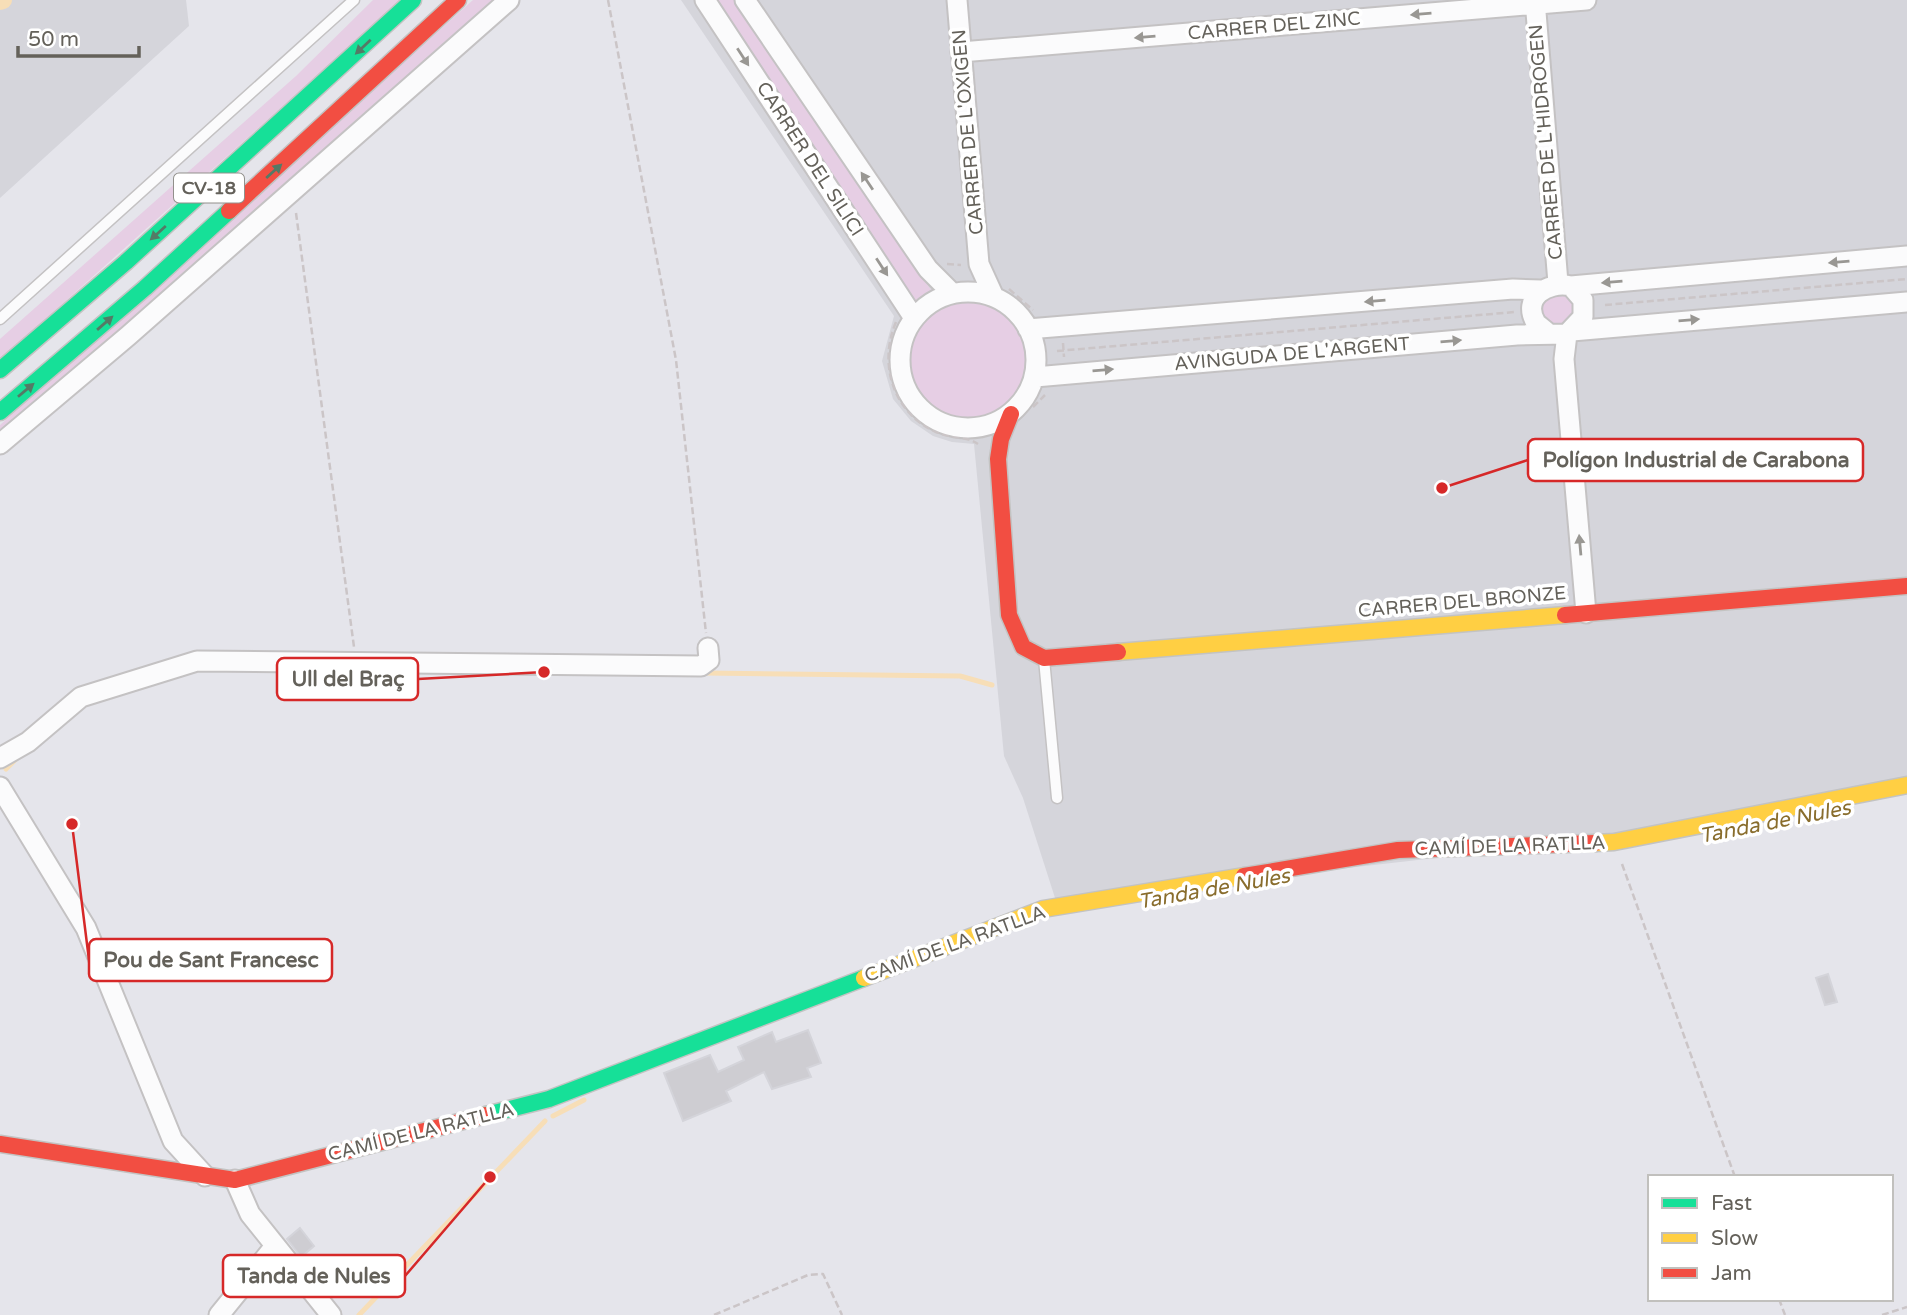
<svg xmlns="http://www.w3.org/2000/svg" width="1907" height="1315" font-family="'Varela Round',sans-serif">
  <rect width="100%" height="100%" fill="#e5e5eb"/>
  <path fill="#d5d5db" d="M0,0H186L189,26L0,198Z
    M681,0H1907V777L1612,838L1056,901L1023,798L1004,756L974,444L952,442L933,436L911,421L893,399L882,361L894,316Z"/>
  <path fill="#e6cee4" d="M373,0H401L0,360V339L296,76Z
    M473,0H498L0,437V425Z
    M712,0H736L931,290L914,303Z
    M1550,291L1574,297L1578,316L1557,329L1541,319V300Z
    M909 359a59 59 0 1 1 118 0a59 59 0 1 1-118 0Z"/>
  <g fill="none" stroke-linecap="round" stroke-linejoin="round">
    <path stroke="#f7deb7" stroke-width="5" d="M704,673L960,676L992,685
      M6,769L16,759
      M553,1116L584,1100
      M359,1315L545,1121"/>
    <path stroke="#f7deb7" stroke-width="18" d="M0,1L3,0"/>
  </g>
  <path fill="#cecdd2" stroke="#d4d4da" stroke-width="2" d="M1828,974L1837,1002L1825,1005L1816,978Z
    M808,1030L821,1063L807,1068L811,1077L772,1089L764,1072L726,1091L731,1101L683,1121L664,1073L710,1055L718,1072L744,1060L738,1047L772,1032L776,1042Z
    M300,1228L314,1246L301,1257L287,1239Z"/>
  <g fill="none" stroke-linecap="round" stroke-linejoin="round">
    <defs>
      <path id="lane" d="M0,319L354,0
        M1044,659L1057,798"/>
      <path id="street" d="M705,0L914,318
        M745,0L928,269L952,293
        M957,0L979,264L994,297
        M1535,0L1558,283
        M961,52L1586,0
        M1571,286L1907,256
        M900 360a68 68 0 1 1 136 0a68 68 0 1 1-136 0Z
        M1028,329L1513,289L1541,290
        M1572,331L1907,302
        M1567,334L1564,359L1586,613
        M1035,377L1517,335L1567,334L1583,317V300L1571,286C1547,281 1521,298 1536,323C1539,326 1546,331 1549,334
        M0,444L128,336L509,0
        M0,758L28,742L81,697L197,661L701,666L709,660L708,648
        M0,787L86,928L173,1141L205,1176
        M235,1180L250,1214L331,1315
        M219,1315L275,1246"/>
      <path id="fast" d="M0,370L126,262L413,0
        M0,412L145,288L229,211
        M486,1115L549,1099L864,978"/>
      <path id="slow" d="M1118,652L1565,615
        M1595,843L1614,842L1907,785
        M864,978L1043,909L1244,876"/>
      <path id="jam" d="M229,211L458,0
        M1011,414L1001,439L998,459L1009,615L1023,647L1044,658L1118,652
        M1565,615L1907,586
        M1244,876L1398,850L1595,843
        M0,1144L235,1180L486,1115"/>
    </defs>
    <use href="#lane" stroke="#c4c2c3" stroke-width="13"/>
    <use href="#street" stroke="#c4c2c3" stroke-width="23"/>
    <use href="#fast" stroke="#c3c3c2" stroke-width="19"/>
    <use href="#slow" stroke="#c3c3c2" stroke-width="19"/>
    <use href="#jam" stroke="#c3c3c2" stroke-width="19"/>
    <path stroke="#cbc5c7" stroke-width="2.5" stroke-dasharray="7 3.5" stroke-linecap="butt" d="M608,0L676,360L706,633
      M296,213L354,647
      M947,264L961,265
      M1009,289L1033,310
      M1605,305L1907,279
      M896,322C878,364 893,413 936,432C949,438 967,436 978,444
      M1063,343L1064,357
      M1057,351L1515,312
      M1033,407L1045,395
      M1622,864L1735,1177
      M1779,1299L1785,1315
      M714,1315L808,1275L823,1274L842,1315
      M1882,1315L1907,1307"/>
    <use href="#lane" stroke="#fbfbfc" stroke-width="10"/>
    <use href="#street" stroke="#fbfbfc" stroke-width="19"/>
    <use href="#fast" stroke="#16e098" stroke-width="16"/>
    <use href="#slow" stroke="#ffcf43" stroke-width="16"/>
    <use href="#jam" stroke="#f24e42" stroke-width="16"/>
  </g>
  <defs><path id="oneway-solid" d="M-6-.8H1V-3.2L6.5 0L1 3.2V.8H-6Z" transform="scale(1.75)"/></defs>
  <g fill="#999793">
    <use href="#oneway-solid" transform="translate(1421 14) rotate(175)"/>
    <use href="#oneway-solid" transform="translate(1145 37) rotate(175)"/>
    <use href="#oneway-solid" transform="translate(743 57) rotate(57)"/>
    <use href="#oneway-solid" transform="translate(867 181) rotate(-124)"/>
    <use href="#oneway-solid" transform="translate(1839 262) rotate(175)"/>
    <use href="#oneway-solid" transform="translate(882 267) rotate(57)"/>
    <use href="#oneway-solid" transform="translate(1612 282) rotate(175)"/>
    <use href="#oneway-solid" transform="translate(1375 301) rotate(175)"/>
    <use href="#oneway-solid" transform="translate(1689 320) rotate(-5)"/>
    <use href="#oneway-solid" transform="translate(1451 341) rotate(-5)"/>
    <use href="#oneway-solid" transform="translate(1103 370) rotate(-5)"/>
    <use href="#oneway-solid" transform="translate(1580 545) rotate(-95)"/>
  </g>
  <g fill="#547a66">
    <use href="#oneway-solid" transform="translate(363 47) rotate(137)"/>
    <use href="#oneway-solid" transform="translate(274 171) rotate(-42)"/>
    <use href="#oneway-solid" transform="translate(158 233) rotate(138)"/>
    <use href="#oneway-solid" transform="translate(105 323) rotate(-41)"/>
    <use href="#oneway-solid" transform="translate(26 390) rotate(-40)"/>
  </g>
  <g text-anchor="middle" dominant-baseline="central" stroke-width="7" stroke-linejoin="round" paint-order="stroke">
    <rect fill="#fff" stroke="#92908c" stroke-width="2" x="174" y="173.5" width="70" height="29" rx="5"/>
    <g font-size="18" font-weight="bold" fill="#64615a">
      <text x="209" y="188">CV-18</text>
    </g>
    <g font-size="19" fill="#64615a" stroke="#fff">
      <text transform="translate(1274 26) rotate(-5)">CARRER DEL ZINC</text>
      <text transform="translate(968 132) rotate(-95)">CARRER DE L'OXIGEN</text>
      <text transform="translate(1546 142) rotate(-95)">CARRER DE L'HIDROGEN</text>
      <text transform="translate(810 159) rotate(57)">CARRER DEL SILICI</text>
      <text transform="translate(1292 354) rotate(-5)">AVINGUDA DE L'ARGENT</text>
      <text transform="translate(1462 602) rotate(-5)">CARRER DEL BRONZE</text>
      <text transform="translate(1510 846) rotate(-2)">CAMÍ DE LA RATLLA</text>
      <text transform="translate(955 944) rotate(-20)">CAMÍ DE LA RATLLA</text>
      <text transform="translate(421 1132) rotate(-14)">CAMÍ DE LA RATLLA</text>
    </g>
    <g font-size="21" font-style="italic" fill="#896d2d" stroke="#fff">
      <text transform="translate(1775 822) rotate(-11)">Tanda de Nules</text>
      <text transform="translate(1214 889) rotate(-10)">Tanda de Nules</text>
    </g>
  </g>
  <path fill="none" stroke="#d62828" stroke-width="2.5" d="M1442 488L1528 460M544 672L418 679M72 824L89 960M490 1177L405 1276"/>
  <g fill="#d62828" stroke="#fff" stroke-width="2.5">
    <circle cx="1442" cy="488" r="7"/>
    <circle cx="544" cy="672" r="7"/>
    <circle cx="72" cy="824" r="7"/>
    <circle cx="490" cy="1177" r="7"/>
  </g>
  <g fill="#fff" stroke="#d62828" stroke-width="2.5">
    <rect x="1528" y="439" width="335" height="42" rx="7"/>
    <rect x="277" y="658" width="141" height="42" rx="7"/>
    <rect x="89" y="939" width="243" height="42" rx="7"/>
    <rect x="223" y="1255" width="182" height="42" rx="7"/>
  </g>
  <g font-size="21" text-anchor="middle" font-weight="bold" fill="#64615a">
    <text x="1696" y="467">Polígon Industrial de Carabona</text>
    <text x="348" y="686">Ull del Braç</text>
    <text x="211" y="967">Pou de Sant Francesc</text>
    <text x="314" y="1283">Tanda de Nules</text>
  </g>
  <rect x="1648" y="1175" width="245" height="126" fill="#ffffff" stroke="#c1c0bd" stroke-width="2"/>
  <rect x="1662" y="1198" width="35" height="10" fill="#16e098" stroke="#c1c0bd" stroke-width="2"/>
  <text x="1711" y="1210" font-size="21" fill="#64615a">Fast</text>
  <rect x="1662" y="1233" width="35" height="10" fill="#ffcf43" stroke="#c1c0bd" stroke-width="2"/>
  <text x="1711" y="1245" font-size="21" fill="#64615a">Slow</text>
  <rect x="1662" y="1268" width="35" height="10" fill="#f24e42" stroke="#c1c0bd" stroke-width="2"/>
  <text x="1711" y="1280" font-size="21" fill="#64615a">Jam</text>
  <path d="M18 46v10h121v-10" fill="none" stroke="#64615a" stroke-width="3.5"/>
  <text x="28" y="46" font-size="21" fill="#64615a" stroke="#ffffff" stroke-width="5" paint-order="stroke">50 m</text>
</svg>
